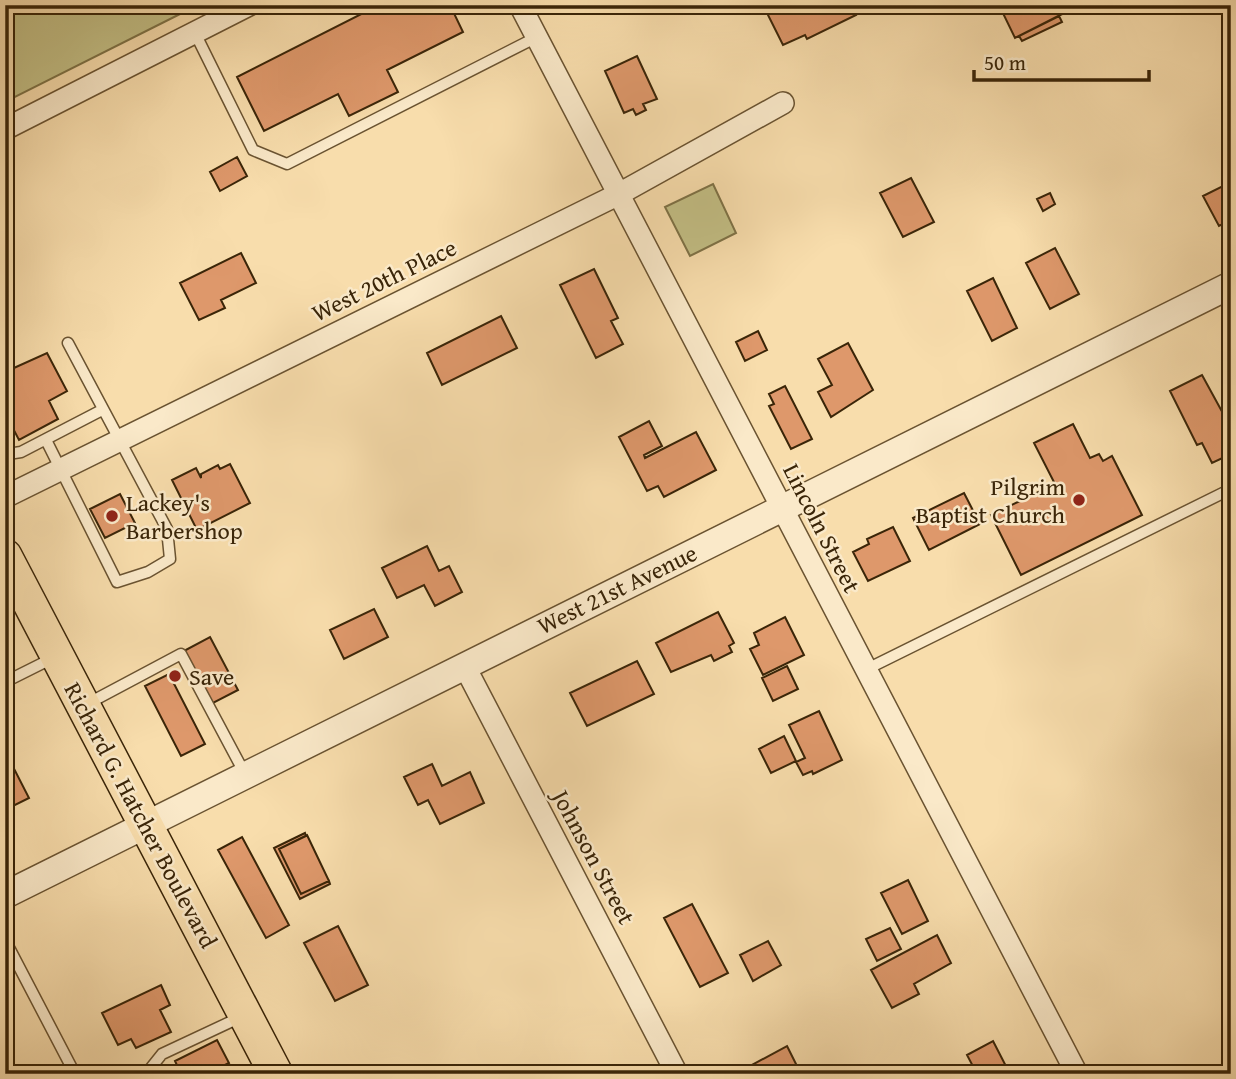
<svg xmlns="http://www.w3.org/2000/svg" width="1236" height="1079" font-family="'Gentium Book Plus',serif">
  <rect width="100%" height="100%" fill="#f8ddac"/>
  <filter id="stains"><feTurbulence type="fractalNoise" baseFrequency=".00286" numOctaves="4"/><feColorMatrix values="0 0 0 0 .2 0 0 0 0 .09 0 0 0 0 .02 0 0 0 .5 -.17"/></filter>
  <radialGradient id="worn" r=".72"><stop offset=".6" stop-color="#630" stop-opacity="0"/><stop offset="1" stop-color="#630" stop-opacity=".3"/></radialGradient>
  <path fill="#c3bf85" stroke="#7e7246" stroke-width="2" d="M5,5H198L5,102Z
    M713,184L736,233L690,256L665,207Z"/>
  <path fill="#de986b" stroke="#3a2508" stroke-width="2" d="M379,5H450L463,32L387,70L398,92L349,116L338,94L264,131L237,77Z
    M763,5H865L854,11L856,15L807,39L805,35L783,45Z
    M999,5H1080L1015,38Z
    M1059,16L1062,22L1022,41L1019,36Z
    M637,56L657,99L643,104L646,110L636,115L633,109L624,113L605,71Z
    M237,157L247,176L220,191L210,172Z
    M911,178L934,222L903,237L880,193Z
    M1231,182V220L1219,226L1203,196Z
    M1050,193L1055,204L1043,211L1037,199Z
    M1055,248L1079,294L1050,309L1026,263Z
    M241,253L256,283L221,300L225,308L199,320L180,283Z
    M594,269L618,318L611,321L623,344L596,358L560,285Z
    M993,278L1017,328L992,341L967,291Z
    M501,316L517,348L442,385L427,353Z
    M758,331L767,350L745,361L736,342Z
    M848,343L873,390L831,417L818,392L832,385L818,359Z
    M47,353L67,391L49,401L58,419L19,440L5,413V372Z
    M1202,375L1231,428V454L1212,463L1202,443L1197,445L1170,391Z
    M785,386L812,439L791,449L769,406L774,404L769,394Z
    M649,421L662,446L644,455L645,458L696,432L716,470L664,497L658,486L647,491L619,437Z
    M1073,424L1090,458L1099,454L1103,461L1112,456L1142,515L1021,575L991,515L1055,484L1034,443Z
    M230,464L250,503L197,530L172,480L196,468L201,478V474L218,465L220,469Z
    M964,493L980,524L929,550L913,518Z
    M120,494L135,523L105,538L90,509Z
    M893,527L910,561L868,581L853,552L869,544L867,539Z
    M427,546L439,571L449,566L462,592L435,606L424,585L397,598L382,568Z
    M374,609L388,637L344,659L330,630Z
    M718,612L734,643L729,646L732,652L714,661L711,655L671,672L656,643Z
    M785,617L804,655L763,675L750,649L759,645L754,633Z
    M210,637L238,690L213,703L208,701L182,652Z
    M637,661L654,694L587,726L570,693Z
    M787,666L798,689L773,701L762,678Z
    M169,674L205,744L181,756L145,686Z
    M819,711L842,760L813,774L812,771L803,775L796,762L805,758L789,725Z
    M784,736L796,761L771,773L759,749Z
    M7,755L29,798L5,810V756Z
    M432,764L442,786L470,772L484,803L440,824L428,800L418,805L404,777Z
    M305,833L306,836L279,849L301,894L329,881L330,884L300,899L274,848Z
    M307,835L329,881L301,894L279,849Z
    M242,837L289,925L266,938L218,850Z
    M908,880L928,921L902,934L881,893Z
    M692,904L728,973L700,987L664,918Z
    M338,926L368,985L335,1001L304,943Z
    M890,928L901,949L877,961L866,939Z
    M937,935L951,963L914,984L919,994L892,1008L871,970Z
    M768,941L781,965L753,981L740,955Z
    M161,985L170,1005L160,1010L171,1032L136,1048L131,1039L118,1045L102,1013Z
    M217,1040L229,1063L207,1074H181L175,1061Z
    M993,1041L1010,1074H977L967,1055Z
    M787,1046L801,1074H740L739,1072Z
    M110,1066L114,1074H94Z"/>
  <g fill="none" stroke-linecap="round" stroke-linejoin="round">
    <defs>
      <path id="service" d="M195,33L253,150L287,164L537,37
        M46,440L117,582L148,572L170,559L167,529L68,343
        M5,450L8,454L21,452L102,410
        M865,670L1231,489
        M5,682L53,658
        M87,704L181,654L245,774
        M5,940L75,1074
        M146,1074L162,1054L243,1016"/>
      <path id="minor" d="M520,5L1077,1074
        M5,129L249,5
        M5,497L619,194L783,103
        M464,665L677,1074"/>
      <path id="tertiary" d="M5,895L1231,285"/>
      <path id="primary" d="M5,556L276,1074"/>
    </defs>
    <use href="#service" stroke="#6a5331" stroke-width="13"/>
    <use href="#minor" stroke="#6a5331" stroke-width="24"/>
    <use href="#tertiary" stroke="#6a5331" stroke-width="29"/>
    <use href="#primary" stroke="#3a2508" stroke-width="36"/>
    <use href="#service" stroke="#fae9c9" stroke-width="10"/>
    <use href="#minor" stroke="#fae9c9" stroke-width="21"/>
    <use href="#tertiary" stroke="#fae9c9" stroke-width="26"/>
    <use href="#primary" stroke="#f8ddac" stroke-width="33"/>
  </g>
  <g fill="#8f2418" stroke="#fae9c9" stroke-width="2.5">
    <circle cx="1079" cy="500" r="7"/>
    <circle cx="112" cy="516" r="7"/>
    <circle cx="175" cy="676" r="7"/>
  </g>
  <g text-anchor="middle" dominant-baseline="central" stroke-width="5" stroke-linejoin="round" paint-order="stroke">
    <g font-size="24" fill="#3a2508" stroke="#fae9c9">
      <text transform="translate(384 280) rotate(-26)">West 20th Place</text>
      <text transform="translate(822 528) rotate(63)">Lincoln Street</text>
      <text transform="translate(617 589) rotate(-26)">West 21st Avenue</text>
      <text transform="translate(141 815) rotate(62)">Richard G. Hatcher Boulevard</text>
      <text transform="translate(594 857) rotate(62)">Johnson Street</text>
    </g>
    <g font-size="24" fill="#3a2508" stroke="#fae9c9" text-anchor="start">
      <text x="1065" y="486" text-anchor="end">Pilgrim<tspan x="1065" dy="28">Baptist Church</tspan></text>
      <text x="126" y="502">Lackey's<tspan x="126" dy="28">Barbershop</tspan></text>
      <text x="189" y="676">Save</text>
    </g>
  </g>
  <rect width="1236" height="1079" fill="none" stroke="#f8ddac" stroke-width="28"/>
  <rect x="7" y="7" width="1222" height="1065" fill="none" stroke="#3a2508" stroke-width="3.5"/>
  <rect x="14" y="14" width="1208" height="1051" fill="none" stroke="#3a2508" stroke-width="2"/>
  <path d="M974 70v10h175v-10" fill="none" stroke="#3a2508" stroke-width="3.5"/>
  <text x="984" y="70" font-size="21" fill="#3a2508" stroke="#fae9c9" stroke-width="5" paint-order="stroke">50 m</text>
  <rect width="100%" height="100%" filter="url(#stains)"/>
  <rect width="100%" height="100%" fill="url(#worn)"/>
</svg>
